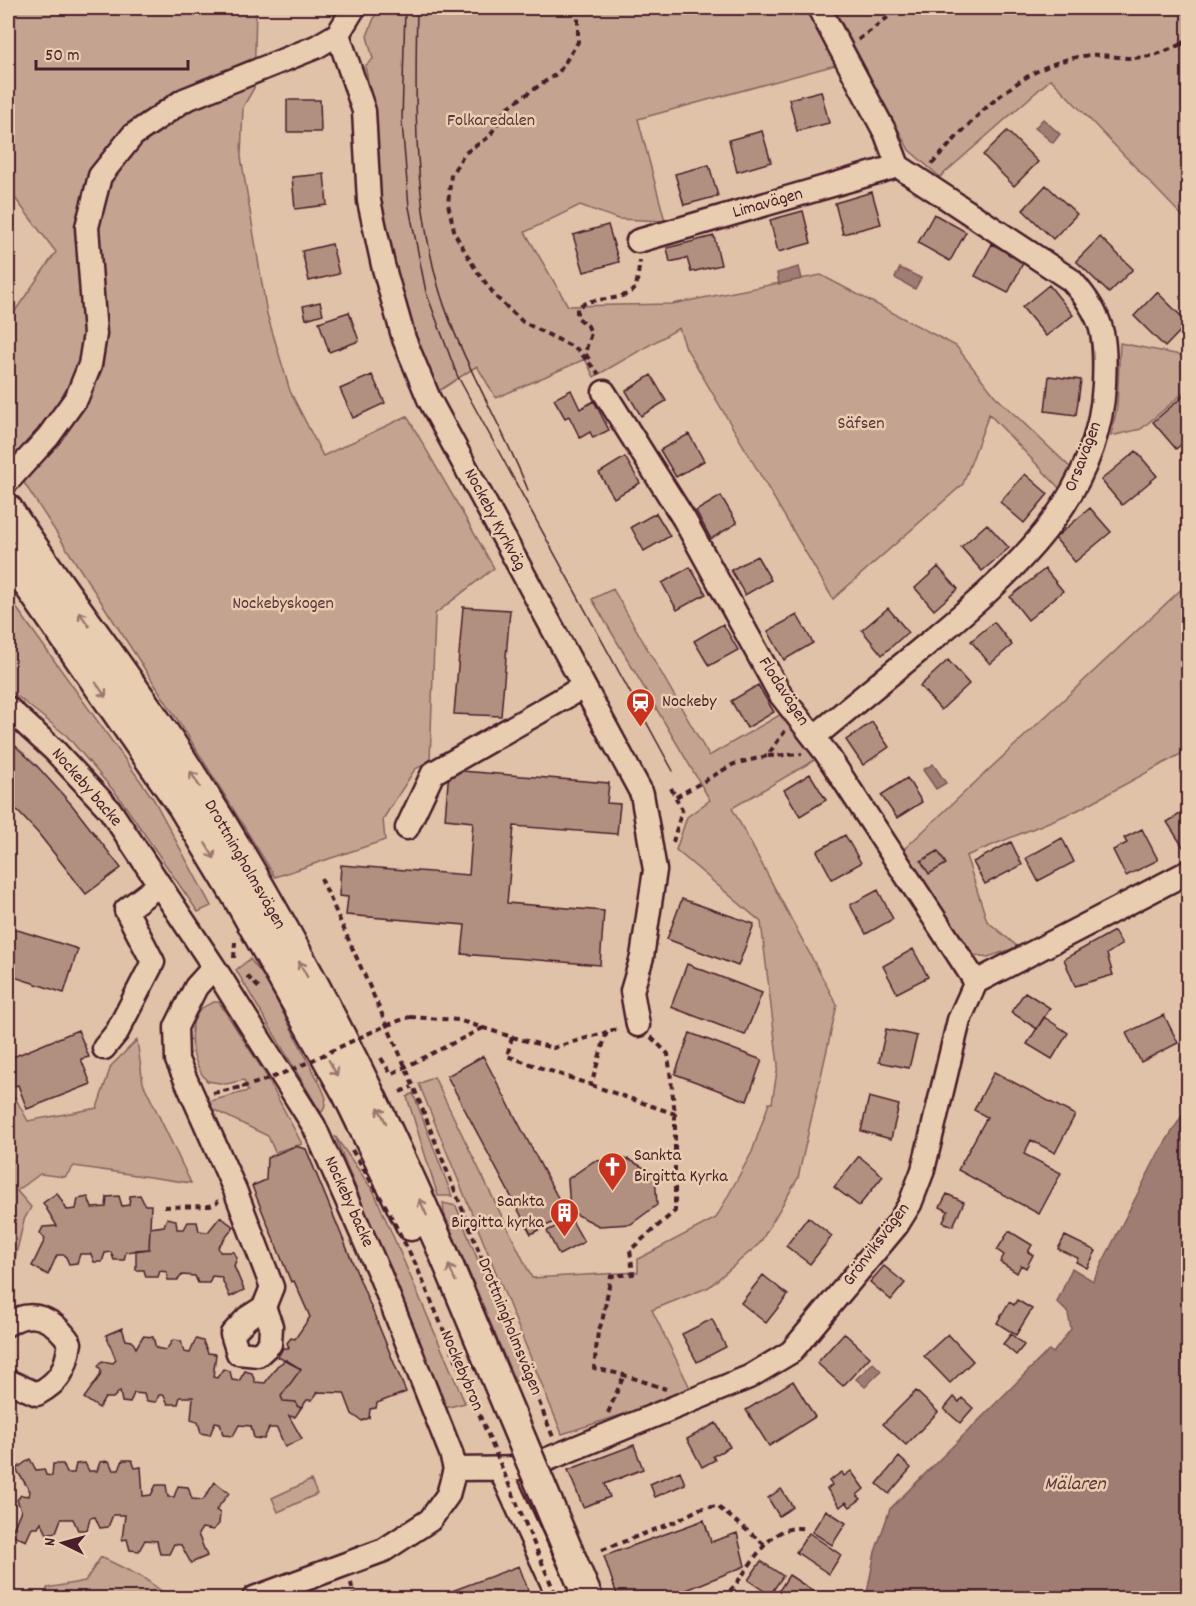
<svg xmlns="http://www.w3.org/2000/svg" width="1196" height="1606" font-family="Dekko,sans-serif">
  <rect width="100%" height="100%" fill="#dfc2a8"/>
  <filter id="ink" filterUnits="userSpaceOnUse"><feTurbulence type="fractalNoise" baseFrequency=".0167" numOctaves="2"/><feDisplacementMap in="SourceGraphic" scale="12" xChannelSelector="R" yChannelSelector="G"/><feConvolveMatrix kernelMatrix="1 2 1 2 8 2 1 2 1" color-interpolation-filters="sRGB"/></filter>
  <g filter="url(#ink)">
    <path fill="#c4a490" stroke="#87625e" stroke-width="1.5" d="M8,8H256L254,88L243,107L241,157L267,314L290,391L323,456L407,416L494,568L435,614L430,762L415,769L383,819L385,840L275,877L190,739L8,458V321L56,252L8,189Z
      M378,8H811L839,64L638,119L665,221L618,219L580,205L525,232L568,306L672,304L821,275L956,346L995,396L1073,470L1062,491L989,414L963,484L833,599L686,348L679,328L594,377L585,359L496,398L477,366L439,391L412,332L392,264L380,199L374,109L365,66L373,59L367,36Z
      M834,8H1188V222L1051,79L940,177L909,150Z
      M1120,343L1180,355L1188,347V389L1141,429L1111,436L1117,407Z
      M1188,583V750L1078,810L966,856L987,921L1018,947L988,957L974,955L903,850Z
      M613,589L709,756L783,713L818,758L732,808L837,1005L798,1178L760,1243L709,1287L652,1310L692,1392L562,1434L419,1084L434,1077L532,1278L638,1272V1259L716,1218L752,1152L769,1103H772L778,1065L761,922L676,850L687,817L710,800L592,599Z
      M8,596L154,800L211,906L198,912L119,797L67,736L8,689Z
      M250,959L265,978L322,1088L326,1098L324,1109L321,1113L236,970Z
      M214,1002H219L264,1072L302,1144L275,1152L268,1136L210,1108L207,1102L248,1091L244,1080L226,1084L207,1081C192,1064 184,1028 201,1009C204,1006 210,1004 214,1002Z
      M137,1040L143,1083L191,1183L74,1166L65,1177L40,1174L17,1191L31,1207L24,1220L8,1289V1085L28,1121L97,1108L111,1066Z
      M413,1093L452,1196H438L407,1097Z
      M335,1136L374,1192L465,1403L445,1408Z
      M443,1203L456,1206L525,1377L515,1381L444,1213Z
      M311,1480L317,1494L278,1512L272,1498Z
      M101,1557L142,1577L171,1598H48L47,1588L85,1581Z"/>
    <path fill="#a07d73" stroke="#7e5756" stroke-width="1.5" d="M1043,119L1060,134L1053,143L1035,128Z
      M799,267L802,279L779,284L777,273Z
      M900,268L921,278L915,289L895,278Z
      M933,764L946,783L936,789L923,770Z
      M1188,1106V1598H866L875,1552L890,1509L1049,1350L1053,1353L1071,1329L1068,1313L1057,1302L1072,1268L1093,1281L1158,1154Z
      M873,1363L881,1371L865,1387L856,1379Z"/>
    <path fill="#b19080" stroke="#4a1f2b" stroke-width="1.5" d="M821,91L829,123L797,131L789,99Z
      M287,100H320L321,132H287Z
      M762,131L771,162L737,172L729,140Z
      M1007,131L1038,162L1014,186L983,155Z
      M709,165L718,196L684,205L675,174Z
      M324,174L327,205L295,209L292,177Z
      M1046,185L1077,214L1053,239L1023,210Z
      M872,192L881,224L843,234L835,203Z
      M803,211L811,243L778,252L770,220Z
      M934,214L966,232L950,261L918,243Z
      M608,225L619,262L584,272L573,235Z
      M714,236L721,265L691,272L687,258L670,262L667,248Z
      M1100,237L1133,269L1109,293L1076,261Z
      M332,244L339,274L309,281L302,251Z
      M992,244L1024,261L1008,293L975,276Z
      M1049,285L1073,315L1046,336L1022,307Z
      M1157,292L1188,323L1165,347L1134,316Z
      M320,302L323,314L306,319L303,306Z
      M349,312L359,341L329,352L319,322Z
      M372,375L385,403L353,418L340,389Z
      M651,375L666,401L641,416L626,391Z
      M1049,376L1081,380L1076,415L1045,411Z
      M571,390L580,409L594,401L609,430L593,438L590,432L580,438L569,416L565,418L554,399Z
      M1188,392V438L1176,449L1153,422Z
      M689,434L704,461L676,477L660,450Z
      M1136,451L1157,476L1122,505L1101,480Z
      M625,457L640,483L614,498L599,473Z
      M1025,474L1048,494L1024,523L1000,502Z
      M721,496L737,523L711,539L696,511Z
      M1090,508L1111,532L1075,562L1055,538Z
      M656,513L670,536L644,551L631,527Z
      M987,524L1009,548L982,571L961,547Z
      M757,556L771,580L745,595L731,570Z
      M690,567L706,594L677,610L662,583Z
      M938,567L958,589L934,610L915,588Z
      M1045,569L1063,591L1028,620L1010,597Z
      M463,607L510,610L501,716L454,714Z
      M888,608L908,632L882,655L862,630Z
      M797,615L813,643L784,660L768,631Z
      M994,622L1012,645L990,664L971,641Z
      M723,624L738,650L709,666L694,641Z
      M948,660L969,684L941,710L920,686Z
      M758,685L774,712L747,728L731,701Z
      M872,722L889,747L863,765L846,740Z
      M8,739L37,766L72,805L121,868L86,894L38,833L8,801Z
      M449,770L609,783L607,803L620,804L617,834L514,826L507,903L604,911L600,965L462,954L465,925L346,915L348,897L339,896L341,865L469,875L473,822L445,819Z
      M810,774L826,800L800,816L784,790Z
      M907,778L922,802L897,818L881,795Z
      M1188,809V844L1183,847L1167,822Z
      M1142,829L1158,860L1126,876L1113,850L1127,843L1124,838Z
      M845,835L861,863L832,879L817,851Z
      M1062,838L1074,862L1038,881L1026,858Z
      M1011,842L1022,865L985,884L973,862Z
      M938,851L946,864L929,874L921,861Z
      M878,890L893,919L866,934L850,905Z
      M682,899L754,924L738,966L667,939Z
      M1188,925V947L1181,928Z
      M8,927L78,949L64,993L8,975Z
      M1114,931L1122,944L1107,954L1113,975L1075,986L1064,959Z
      M913,949L928,977L897,993L883,966Z
      M687,964L762,993L745,1035L671,1007Z
      M1025,992L1050,1008L1037,1029L1011,1012Z
      M1164,1015L1178,1043L1141,1062L1126,1033Z
      M1044,1017L1068,1033L1052,1059L1027,1044Z
      M886,1029L917,1036L909,1068L879,1062Z
      M78,1030L89,1057L81,1059L91,1084L27,1109L18,1085L12,1087L8,1075V1059Z
      M690,1033L762,1060L747,1101L675,1074Z
      M483,1056L567,1215L531,1234L447,1076Z
      M994,1072L1075,1115L1055,1153L1031,1140L1024,1154L1061,1173L1039,1214L958,1170L987,1117L974,1110Z
      M869,1097L899,1105L891,1139L861,1131Z
      M295,1146L306,1149L406,1392L377,1403L376,1408L370,1409L369,1418L362,1421L352,1414L344,1393L318,1392L312,1400H307L301,1408L297,1406L296,1402L283,1401L281,1396L301,1369L278,1357L283,1348H289L287,1343L291,1338L295,1339L310,1317L294,1281L291,1282L252,1186L266,1180L267,1158Z
      M859,1156L883,1176L859,1206L834,1187Z
      M628,1159L655,1174L657,1205L631,1224L599,1226L570,1211L568,1179L594,1161Z
      M57,1193L67,1210L76,1209L78,1199L88,1197L92,1208L106,1207L107,1197L119,1196L122,1206L129,1205L130,1196L140,1195L145,1205H151L149,1249L126,1252L124,1260H114L111,1252L105,1253L102,1262H94L91,1254H80L77,1263L69,1264L65,1255H57L48,1275L32,1266L45,1239L40,1233L43,1227L57,1226L43,1203Z
      M947,1194L964,1202L953,1226L943,1222L948,1211L940,1207Z
      M220,1217L234,1227L218,1247L220,1252H234L237,1258L234,1266L244,1290L230,1297L221,1277L212,1276L209,1283H198L195,1276L182,1275L178,1280H168L167,1272L160,1271L158,1277H146L144,1270H136V1250L149,1249L150,1228L164,1226L167,1218L176,1220L177,1229H184L188,1222H197L199,1231L208,1232Z
      M808,1217L832,1236L810,1264L786,1246Z
      M571,1219L584,1242L559,1255L547,1231Z
      M1009,1231L1032,1245L1028,1252L1033,1255L1026,1268L1021,1265L1017,1273L1000,1262L1004,1255L997,1250Z
      M1065,1236L1096,1251L1087,1268L1076,1262L1078,1258L1058,1249Z
      M884,1266L905,1283L891,1300L870,1282Z
      M763,1275L788,1295L766,1323L741,1303Z
      M1017,1300L1032,1309L1016,1335L997,1323L1009,1302L1014,1305Z
      M712,1319L726,1347L697,1362L682,1334Z
      M122,1328L126,1340L132,1341L136,1348L143,1336L153,1337L156,1348L166,1350L173,1340L181,1341L184,1352L190,1353L196,1339L203,1341L208,1353L216,1354L213,1377L217,1378L223,1369L230,1371L232,1380L239,1381L245,1371L252,1373L255,1382L265,1383L277,1366L286,1360L301,1369L281,1396L283,1401L296,1402L297,1406L301,1408L295,1417L289,1416L302,1439L285,1447L277,1428H269L264,1439L254,1438L251,1426L239,1425L233,1436L223,1435L220,1423L215,1422L210,1435L201,1433L198,1422L191,1420L193,1397H180L178,1404H168L164,1395H159L156,1402L146,1401L144,1394L134,1393L130,1403L122,1402L120,1391L113,1398H105L99,1408L84,1398L100,1376L101,1370L98,1366L102,1361L113,1363L116,1360L106,1335Z
      M844,1333L870,1357L843,1386L817,1363Z
      M948,1334L973,1361L950,1383L924,1356Z
      M1011,1334L1024,1345L1016,1355L1003,1344Z
      M793,1381L815,1417L769,1446L746,1410Z
      M916,1391L938,1412L906,1445L883,1424Z
      M954,1397L959,1402L962,1398L973,1408L960,1423L944,1409Z
      M716,1423L730,1447L713,1456L715,1460L702,1467L687,1439Z
      M634,1445L643,1469L605,1484L610,1497L583,1507L568,1470Z
      M899,1457L911,1468L889,1494L877,1484Z
      M30,1459L36,1470L44,1469L46,1475L52,1476L53,1464H63L67,1473H74L76,1464L85,1463L89,1471H97L100,1462L109,1461L113,1470H119L123,1460H132L135,1468L141,1467L143,1496L151,1495L156,1485H166L168,1497H174L178,1486L188,1487L192,1499L203,1500L215,1482L229,1493L216,1510L220,1513L219,1524L213,1530L202,1528L198,1534L207,1556L191,1563L181,1545L174,1544L169,1554H160L157,1541L145,1540L139,1551L130,1550L127,1539L122,1540L125,1515H113L108,1527L100,1528L95,1517L90,1518L87,1530H78L73,1519H61L56,1532L47,1534L41,1522L38,1528H32L26,1541L11,1534L21,1510L17,1500L21,1495L29,1496L30,1491L16,1469Z
      M680,1471L685,1484L655,1497L650,1484Z
      M851,1471L864,1489L857,1495L861,1499L850,1507L846,1502L840,1507L827,1489L832,1485L829,1481L842,1472L844,1476Z
      M781,1489L793,1507L779,1516L768,1498Z
      M826,1510L846,1523L832,1545L812,1532Z
      M704,1520L711,1542L737,1533L745,1566L667,1598H618L604,1556Z
      M809,1533L841,1555L829,1574L796,1552Z
      M761,1561L783,1576L770,1595L748,1580Z
      M519,1566L531,1598H433Z
      M789,1575L821,1596L819,1598H784L777,1594Z
      M8,1590L21,1598H8Z"/>
    <g fill="none" stroke-linecap="round" stroke-linejoin="round">
      <defs>
        <path id="minor" d="M338,34L364,111L369,201L383,265L404,339L429,399L642,794L655,870L642,957L632,991L638,1025
          M638,241L898,166
          M604,392L684,519L780,694L826,753L976,982
          M8,481L48,437L77,397L90,365L95,334L87,227L100,176L133,135L184,100L316,47L338,34L354,8
          M8,708L55,751L110,810L214,967L314,1126L380,1275L451,1453L455,1469L448,1495L430,1520L384,1550L254,1598
          M814,737C851,707 888,676 926,645C1009,576 1099,500 1104,384C1106,335 1104,317 1071,280L898,166L886,134L819,8
          M407,828L433,773L583,687
          M214,967L196,987L176,1027L177,1060L235,1190L272,1287L264,1307L247,1318L232,1334L238,1353L258,1355L270,1344L271,1326L264,1307
          M104,1048L117,1032L153,962L126,910L159,885
          M8,1324C33,1307 55,1320 70,1343C66,1369 61,1381 37,1394L8,1381
          M455,1469L526,1468L749,1377L791,1352L897,1225L910,1204L923,1170L959,1020L976,982L1188,872
          M500,1469L559,1598"/>
        <path id="major" d="M8,509C65,597 132,680 188,769C284,918 369,1083 440,1245
          M8,556L182,806L237,897L347,1094L411,1226"/>
      </defs>
      <use href="#minor" stroke="#4a1f2b" stroke-width="27"/>
      <use href="#major" stroke="#4a1f2b" stroke-width="33"/>
      <path stroke="#4a1f2b" stroke-width="4" stroke-dasharray="6 4.5" stroke-linecap="butt" d="M578,8V42L559,72L507,108L489,137L465,153L451,175L448,204L455,234L476,270L497,298L523,322L577,349L599,374
        M858,40L892,14L894,8
        M1180,45L1188,40
        M932,164C976,116 1021,63 1090,55C1104,54 1118,58 1131,58C1148,58 1165,52 1180,45L1188,50
        M589,359L585,353L591,333L588,326L577,317V308C594,294 617,305 636,288L640,261
        M768,756L802,754
        M671,788L682,810L673,842
        M676,797L734,764L767,756L785,731
        M321,878L406,1068L553,1437
        M234,958L235,942
        M247,976L259,988
        M410,1017L458,1020L512,1037L507,1056L591,1085L607,1031L619,1029
        M512,1037L553,1048L607,1032
        M651,1037L668,1054L675,1114V1211L630,1250L633,1274L611,1276L602,1322L598,1332L594,1368L624,1375L666,1389
        M381,1058L391,1074L485,1027
        M591,1085L675,1114
        M400,1092L412,1087
        M213,1093L242,1087
        M164,1207L210,1206L219,1201
        M608,1413L624,1375
        M602,1550L677,1521L699,1509L717,1506L765,1545
        M351,1583L354,1598
        M722,1598C750,1577 764,1520 806,1529"/>
      <use href="#minor" stroke="#e9cdb0" stroke-width="22"/>
      <use href="#major" stroke="#e9cdb0" stroke-width="28"/>
      <path stroke="#4a1f2b" stroke-width="1.5" d="M405,8L402,122L409,207L426,292L457,375L673,771
        M417,8C415,102 413,198 439,289C460,360 501,422 528,490"/>
      <defs>
        <path id="major-bridge" d="M440,1245L588,1598"/>
      </defs>
      <use href="#major-bridge" stroke="#4a1f2b" stroke-width="33" stroke-linecap="butt"/>
      <path stroke="#4a1f2b" stroke-width="4" stroke-dasharray="6 4.5" stroke-linecap="butt" d="M242,1087C301,1072 352,1036 410,1017
        M352,1150L385,1205L416,1265L557,1598"/>
      <use href="#major-bridge" stroke="#e9cdb0" stroke-width="28"/>
    </g>
    <defs><path id="oneway-shaft" d="M-6 0H5M1.5-3L5.5 0L1.5 3" fill="none" stroke-width="1.6" stroke-linecap="round" stroke-linejoin="round" transform="scale(1.5)"/></defs>
    <g stroke="#9a766e">
      <use href="#oneway-shaft" transform="translate(84 619) rotate(-125)"/>
      <use href="#oneway-shaft" transform="translate(101 690) rotate(55)"/>
      <use href="#oneway-shaft" transform="translate(195 779) rotate(-121)"/>
      <use href="#oneway-shaft" transform="translate(210 851) rotate(59)"/>
      <use href="#oneway-shaft" transform="translate(303 969) rotate(-118)"/>
      <use href="#oneway-shaft" transform="translate(333 1068) rotate(62)"/>
      <use href="#oneway-shaft" transform="translate(382 1115) rotate(-116)"/>
      <use href="#oneway-shaft" transform="translate(423 1207) rotate(-114)"/>
      <use href="#oneway-shaft" transform="translate(452 1273) rotate(-113)"/>
    </g>
  </g>
  <defs>
    <symbol id="station-pin" viewBox="-11 -11 22 30"><path d="M0 17L-7.5 6A9.5 9.5 0 1 1 7.5 6Z" fill="#c8321e" stroke="#e9cdb0"/><path d="M-3-6H3Q5-6 5-4V2Q5 4 3 4L4.5 6H3L1.5 4h-3L-3 6H-4.5L-3 4Q-5 4-5 2V-4Q-5-6-3-6ZM-3.5-4v3h7v-3ZM-3.5 1v1.5H-2V1ZM2 1v1.5H3.5V1Z" fill="#fff"/></symbol>
    <symbol id="church-pin" viewBox="-11 -11 22 30"><path d="M0 17L-7.5 6A9.5 9.5 0 1 1 7.5 6Z" fill="#c8321e" stroke="#e9cdb0"/><path d="M-1.2-6h2.4v3.5h3.3v2.4h-3.3V6h-2.4V-.1h-3.3v-2.4h3.3Z" fill="#fff"/></symbol>
    <symbol id="building-pin" viewBox="-11 -11 22 30"><path d="M0 17L-7.5 6A9.5 9.5 0 1 1 7.5 6Z" fill="#c8321e" stroke="#e9cdb0"/><path d="M-4-6H4V6H1V3H-1V6H-4ZM-2.5-4.3h1.7v1.8h-1.7ZM.8-4.3h1.7v1.8H.8ZM-2.5-1h1.7V.8h-1.7ZM.8-1h1.7V.8H.8Z" fill="#fff"/></symbol>
  </defs>
  <g fill-rule="evenodd">
    <use href="#station-pin" x="624" y="686" width="33" height="45"/>
    <use href="#church-pin" x="596" y="1150" width="33" height="45"/>
    <use href="#building-pin" x="548" y="1196" width="33" height="45"/>
  </g>
  <g text-anchor="middle" dominant-baseline="central" stroke-width="5" stroke-linejoin="round" paint-order="stroke">
    <g font-size="18" fill="#5c333a" stroke="#e9cdb0">
      <text x="491" y="121">Folkaredalen</text>
      <text x="861" y="424">Säfsen</text>
      <text x="283" y="604">Nockebyskogen</text>
    </g>
    <g font-size="18" fill="#4a1f2b" stroke="#e9cdb0">
      <text transform="translate(768 204) rotate(-16)">Limavägen</text>
      <text transform="translate(1084 457) rotate(-69)">Orsavägen</text>
      <text transform="translate(494 520) rotate(62)">Nockeby Kyrkväg</text>
      <text transform="translate(783 692) rotate(57)">Flodavägen</text>
      <text transform="translate(86 788) rotate(49)">Nockeby backe</text>
      <text transform="translate(244 865) rotate(60)">Drottningholmsvägen</text>
      <text transform="translate(348 1202) rotate(66)">Nockeby backe</text>
      <text transform="translate(877 1245) rotate(-53)">Grönviksvägen</text>
      <text transform="translate(509 1327) rotate(68)">Drottningholmsvägen</text>
      <text transform="translate(461 1371) rotate(67)">Nockebybron</text>
    </g>
    <g font-size="18" fill="#4a1f2b" stroke="#e9cdb0" text-anchor="start">
      <text x="662" y="702">Nockeby</text>
      <text x="634" y="1156">Sankta<tspan x="634" dy="21">Birgitta Kyrka</tspan></text>
      <text x="544" y="1202" text-anchor="end">Sankta<tspan x="544" dy="21">Birgitta kyrka</tspan></text>
    </g>
    <g font-size="20" font-style="italic" fill="#60363d" stroke="#e9cdb0">
      <text x="1075" y="1485">Mälaren</text>
    </g>
  </g>
  <rect width="1196" height="1606" fill="none" stroke="#e9cdb0" stroke-width="30"/>
  <rect x="15" y="15" width="1166" height="1576" fill="none" stroke="#4a1f2b" stroke-width="2" filter="url(#ink)"/>
  <g transform="translate(63 1543) rotate(275)" stroke="#e9cdb0" stroke-width="4.5" paint-order="stroke">
  <path d="M0-4.5L10 22L0 15L-10 22Z" fill="#4a1f2b"/>
  <text y="-9" font-size="16" font-weight="bold" text-anchor="middle" fill="#4a1f2b">N</text>
  </g>
  <path d="M36 60v9h152v-9" fill="none" stroke="#4a1f2b" stroke-width="3"/>
  <text x="45" y="60" font-size="18" fill="#4a1f2b" stroke="#e9cdb0" stroke-width="4.5" paint-order="stroke">50 m</text>
</svg>
